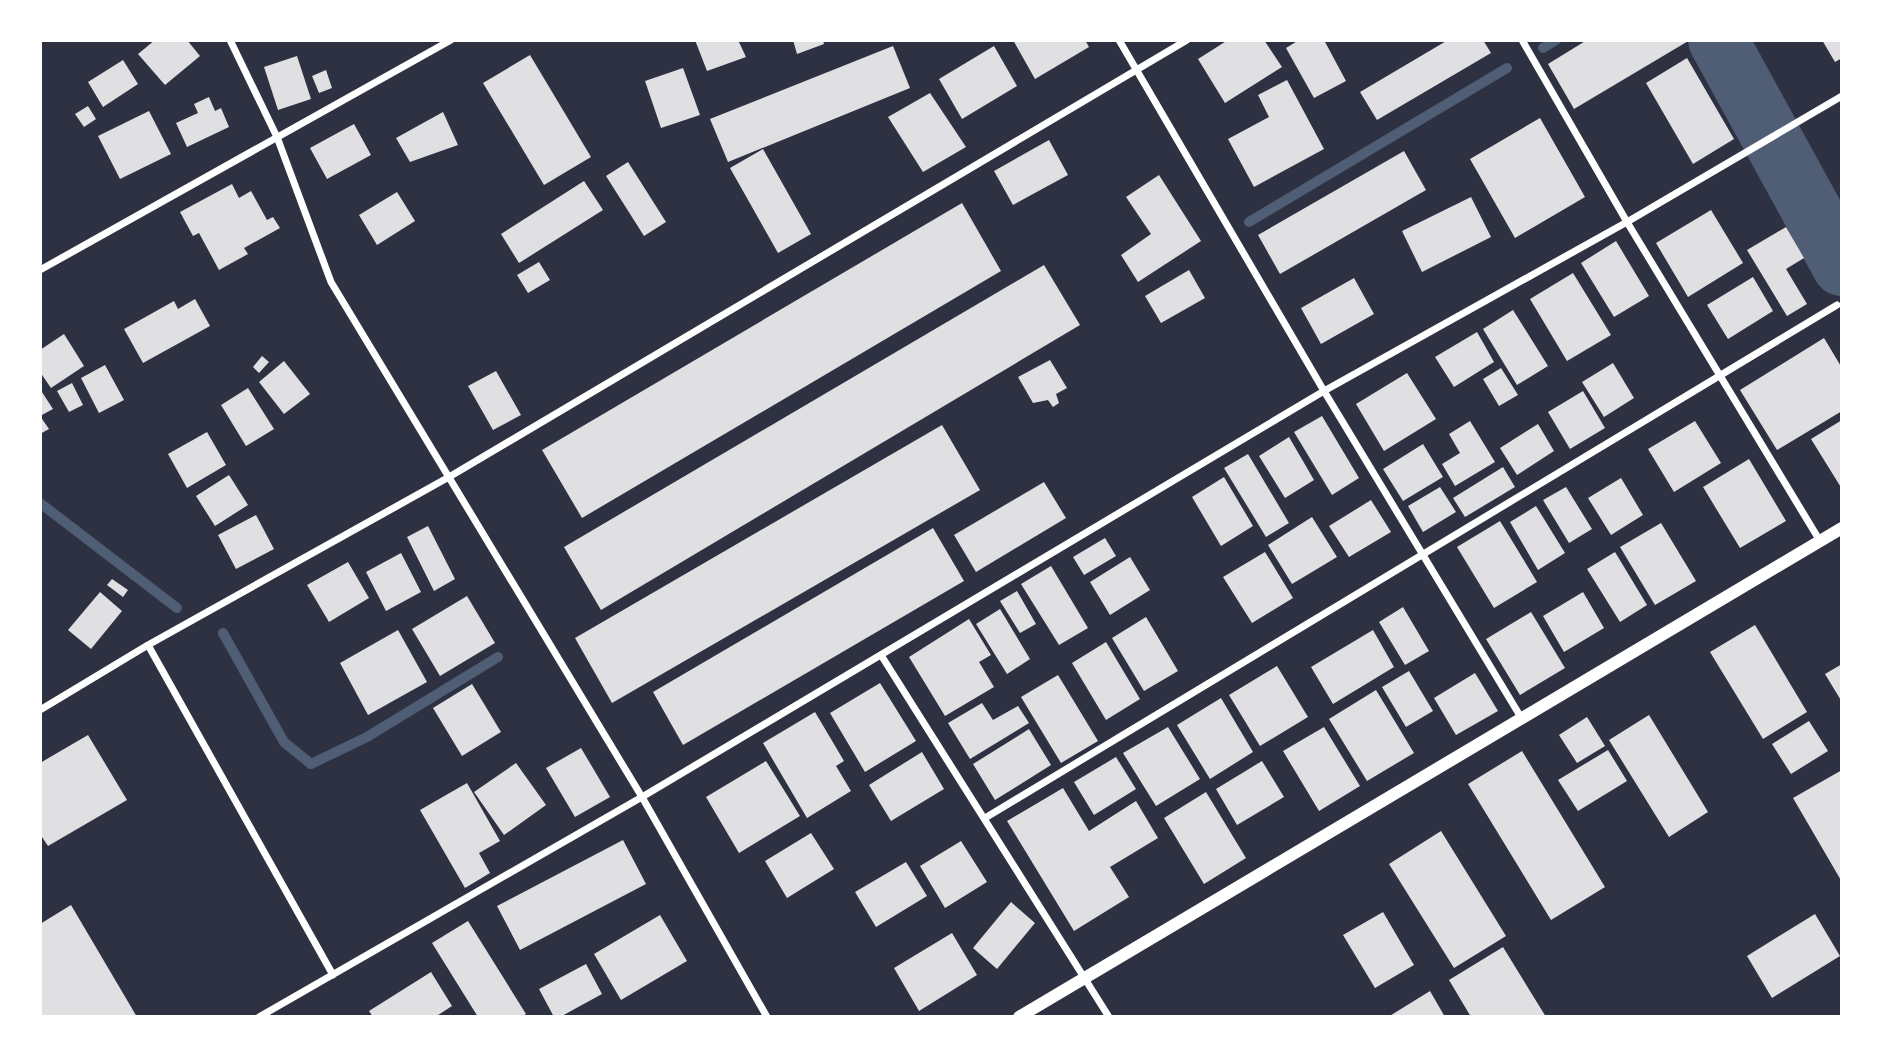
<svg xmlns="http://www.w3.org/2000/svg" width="1882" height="1057" font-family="'Archivo Narrow',sans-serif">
  <rect width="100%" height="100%" fill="#2d3142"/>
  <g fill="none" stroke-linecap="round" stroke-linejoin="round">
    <path stroke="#4f5d75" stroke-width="10" d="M1543,48L1556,40
      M1249,222L1507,68
      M40,503L177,608
      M223,633L284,742L311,764L367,737L498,657"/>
    <path stroke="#4f5d75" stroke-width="60" d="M1718,40L1842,266"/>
  </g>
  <path fill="#e0e0e3" d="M155,40H187L200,56L165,85L138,54Z
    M695,40H738L746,57L707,71Z
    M793,40H823L824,44L797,54Z
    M1013,40H1085L1089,47L1035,79Z
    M1228,40H1264L1282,67L1225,103L1198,59Z
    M1299,40H1324L1346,81L1314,98L1286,48Z
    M1448,40H1483L1491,53L1377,120L1360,92Z
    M1587,40H1690L1574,109L1548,64Z
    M1822,40H1842V58L1835,62Z
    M893,46L910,88L728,162L710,119Z
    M994,46L1017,86L962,119L939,79Z
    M530,55L591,157L544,185L483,83Z
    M297,56L311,99L278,110L264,67Z
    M1687,58L1734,139L1693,164L1646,83Z
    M123,60L138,84L103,107L88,82Z
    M683,68L700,115L661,128L645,81Z
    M326,70L332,88L319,93L312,76Z
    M1287,80L1324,149L1254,187L1228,139L1269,117L1258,95Z
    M930,93L966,147L923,172L888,117Z
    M209,97L215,111L221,108L229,127L187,147L176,123L198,113L194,104Z
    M88,106L96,119L84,127L75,114Z
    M149,111L171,154L120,179L98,136Z
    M443,112L458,145L410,162L396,138Z
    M1540,118L1585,197L1515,238L1470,159Z
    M354,124L371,155L327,179L310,148Z
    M1049,140L1068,175L1013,205L994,171Z
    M763,149L811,234L778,253L730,168Z
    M1404,151L1426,190L1280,274L1258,235Z
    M628,162L666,222L644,236L606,176Z
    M1159,175L1201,241L1138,282L1121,255L1151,234L1126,197Z
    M584,181L603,210L519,263L501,234Z
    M232,184L239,198L251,191L267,220L273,217L280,228L244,248L248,254L219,270L199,233L193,236L180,212Z
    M397,192L415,221L377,245L359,215Z
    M1471,197L1491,237L1422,272L1402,231Z
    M962,203L1001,271L582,518L542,450Z
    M1711,210L1743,263L1688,297L1656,243Z
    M1786,227L1804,258L1786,269L1807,304L1787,316L1747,250Z
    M1616,241L1649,296L1614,317L1581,263Z
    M539,262L550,280L528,293L517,275Z
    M1044,265L1080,325L601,610L564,547Z
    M1189,270L1205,298L1161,323L1145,296Z
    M1573,273L1611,335L1567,361L1530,299Z
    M1753,277L1773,311L1728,339L1707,305Z
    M1354,278L1374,314L1321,344L1301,308Z
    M195,299L210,326L143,363L124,329L174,301L178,309Z
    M1513,310L1548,366L1517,385L1483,329Z
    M1477,332L1494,362L1454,387L1435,357Z
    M64,334L84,366L51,388L40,372V350Z
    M1824,338L1842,368V411L1777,450L1740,390Z
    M262,356L269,362L259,373L253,367Z
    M1050,360L1067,388L1056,394L1059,403L1053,407L1048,400L1033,403L1018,377Z
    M284,361L310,394L284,414L259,382Z
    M1613,363L1634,398L1604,417L1582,382Z
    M105,365L124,400L99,413L81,378Z
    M1501,368L1518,395L1499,406L1483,379Z
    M496,371L521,415L493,430L468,386Z
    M1407,373L1436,419L1384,451L1356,404Z
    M72,383L83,405L69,412L57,391Z
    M248,388L274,429L246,446L221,405Z
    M40,389L53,409L40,416L49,429L40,434Z
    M1583,391L1605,428L1570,449L1548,412Z
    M1322,416L1359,478L1332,495L1294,432Z
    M1842,420V489L1811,439Z
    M1470,421L1495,462L1455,486L1442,464L1460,453L1449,434Z
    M1695,421L1721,463L1674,492L1648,449Z
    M1538,424L1554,451L1517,475L1500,448Z
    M942,425L980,490L612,703L575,638Z
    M207,432L226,465L187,488L168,454Z
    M1289,437L1314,480L1285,498L1259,456Z
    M1423,444L1443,477L1403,501L1383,469Z
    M1248,454L1289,523L1266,537L1224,468Z
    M1749,459L1786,521L1740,548L1703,487Z
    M1503,467L1515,487L1465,517L1453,498Z
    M229,475L248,505L215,526L196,496Z
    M1224,477L1253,526L1221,546L1192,497Z
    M1621,478L1643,515L1611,535L1588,498Z
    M1044,482L1066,518L976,572L954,535Z
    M1440,487L1456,512L1423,532L1408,506Z
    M1566,487L1592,529L1569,543L1543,500Z
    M1371,500L1391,532L1349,557L1329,526Z
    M1536,506L1565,553L1538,570L1510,522Z
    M256,515L274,549L236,569L218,535Z
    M1312,517L1337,557L1292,584L1268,545Z
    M1500,521L1537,582L1494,608L1457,547Z
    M1661,523L1696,581L1655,605L1620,547Z
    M428,526L455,579L434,591L407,537Z
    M933,528L964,581L683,745L653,692Z
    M1105,538L1116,556L1084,575L1073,557Z
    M1265,552L1293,598L1252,623L1223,577Z
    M1615,552L1647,605L1620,622L1587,569Z
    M401,553L421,592L386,611L366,572Z
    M1130,557L1150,590L1110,615L1090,582Z
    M348,562L369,598L329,622L307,585Z
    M1051,566L1088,628L1059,645L1021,584Z
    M112,579L128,590L123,597L107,585Z
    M1017,591L1036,624L1020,633L1000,601Z
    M100,592L122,611L91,649L68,630Z
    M1583,592L1604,628L1564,652L1543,616Z
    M467,596L495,643L440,676L412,629Z
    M1403,607L1429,651L1405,665L1379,622Z
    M1000,609L1030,659L1007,674L976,624Z
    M1531,612L1565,668L1520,695L1486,639Z
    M1146,617L1178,671L1144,691L1112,638Z
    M969,619L991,655L979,662L994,687L945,716L909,657Z
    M1755,625L1807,712L1763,739L1710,652Z
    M398,630L427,682L368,715L340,663Z
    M1373,630L1394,667L1333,704L1311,667Z
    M1106,642L1140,699L1106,720L1072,663Z
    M1842,664V702L1825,674Z
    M1277,666L1308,717L1260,746L1229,695Z
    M1409,671L1433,711L1406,727L1382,687Z
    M1475,673L1498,711L1456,735L1434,698Z
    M1058,675L1098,741L1061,763L1021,697Z
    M880,683L916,741L865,772L830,713Z
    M472,684L501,732L462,756L433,708Z
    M1376,690L1414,753L1367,781L1329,719Z
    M1221,698L1253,752L1210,779L1177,725Z
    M982,703L993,720L1018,706L1029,723L970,759L948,723Z
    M815,712L844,761L836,766L851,791L807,818L763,743Z
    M1649,715L1708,812L1669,837L1609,740Z
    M1587,717L1605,746L1577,763L1559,735Z
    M1809,721L1828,751L1791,774L1772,744Z
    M1168,727L1200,779L1156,806L1123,753Z
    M1324,727L1360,786L1319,811L1283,751Z
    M1029,729L1051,765L995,800L973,764Z
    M88,735L127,800L48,846L40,834V763Z
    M581,748L610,797L575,817L546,768Z
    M1608,750L1627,781L1578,811L1558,780Z
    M1522,751L1605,887L1551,920L1468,784Z
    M922,752L944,789L891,821L869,785Z
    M1116,757L1136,789L1094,815L1074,782Z
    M766,761L800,816L739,853L706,797Z
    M1262,761L1284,797L1237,825L1216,789Z
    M516,763L546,805L504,835L474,792Z
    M1842,770V882L1793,798Z
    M467,783L500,841L479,853L490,873L465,888L420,810Z
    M1063,788L1089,831L1136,801L1158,838L1110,867L1129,897L1074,931L1007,821Z
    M1206,792L1246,858L1204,884L1164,818Z
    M1441,831L1506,936L1454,968L1389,864Z
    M811,833L834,869L787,898L765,861Z
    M623,840L646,884L520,950L497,906Z
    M961,841L987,882L945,908L920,866Z
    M906,862L927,896L876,927L855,892Z
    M1011,902L1035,923L997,969L973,948Z
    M71,905L137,1017H40V924Z
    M1383,912L1414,965L1375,988L1343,935Z
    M1815,914L1840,956L1772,998L1747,956Z
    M660,915L687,961L621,1000L594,954Z
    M468,921L526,1014L521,1017H478L432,943Z
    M952,933L977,975L919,1011L894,968Z
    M1503,947L1546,1017H1471L1449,980Z
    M586,964L602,994L560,1017H554L539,989Z
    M431,972L452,1006L435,1017H373L369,1011Z
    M1430,991L1445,1017H1388Z"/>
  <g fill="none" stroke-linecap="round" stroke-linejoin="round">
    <path stroke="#fff" stroke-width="7" d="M230,40L277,137L331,282L642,797L767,1017
      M1119,40L1324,391L1522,719
      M1522,40L1627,222L1820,541
      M40,270L451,40
      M148,645L333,975
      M881,655L1109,1017
      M40,710L148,645L449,477L1187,40
      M985,818L1837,305
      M259,1017L642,797L1324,391L1627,222L1842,96"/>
    <path stroke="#fff" stroke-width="12" d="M1019,1017L1842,528"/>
  </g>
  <rect width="1882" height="1057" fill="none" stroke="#ffffff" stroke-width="84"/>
</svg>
